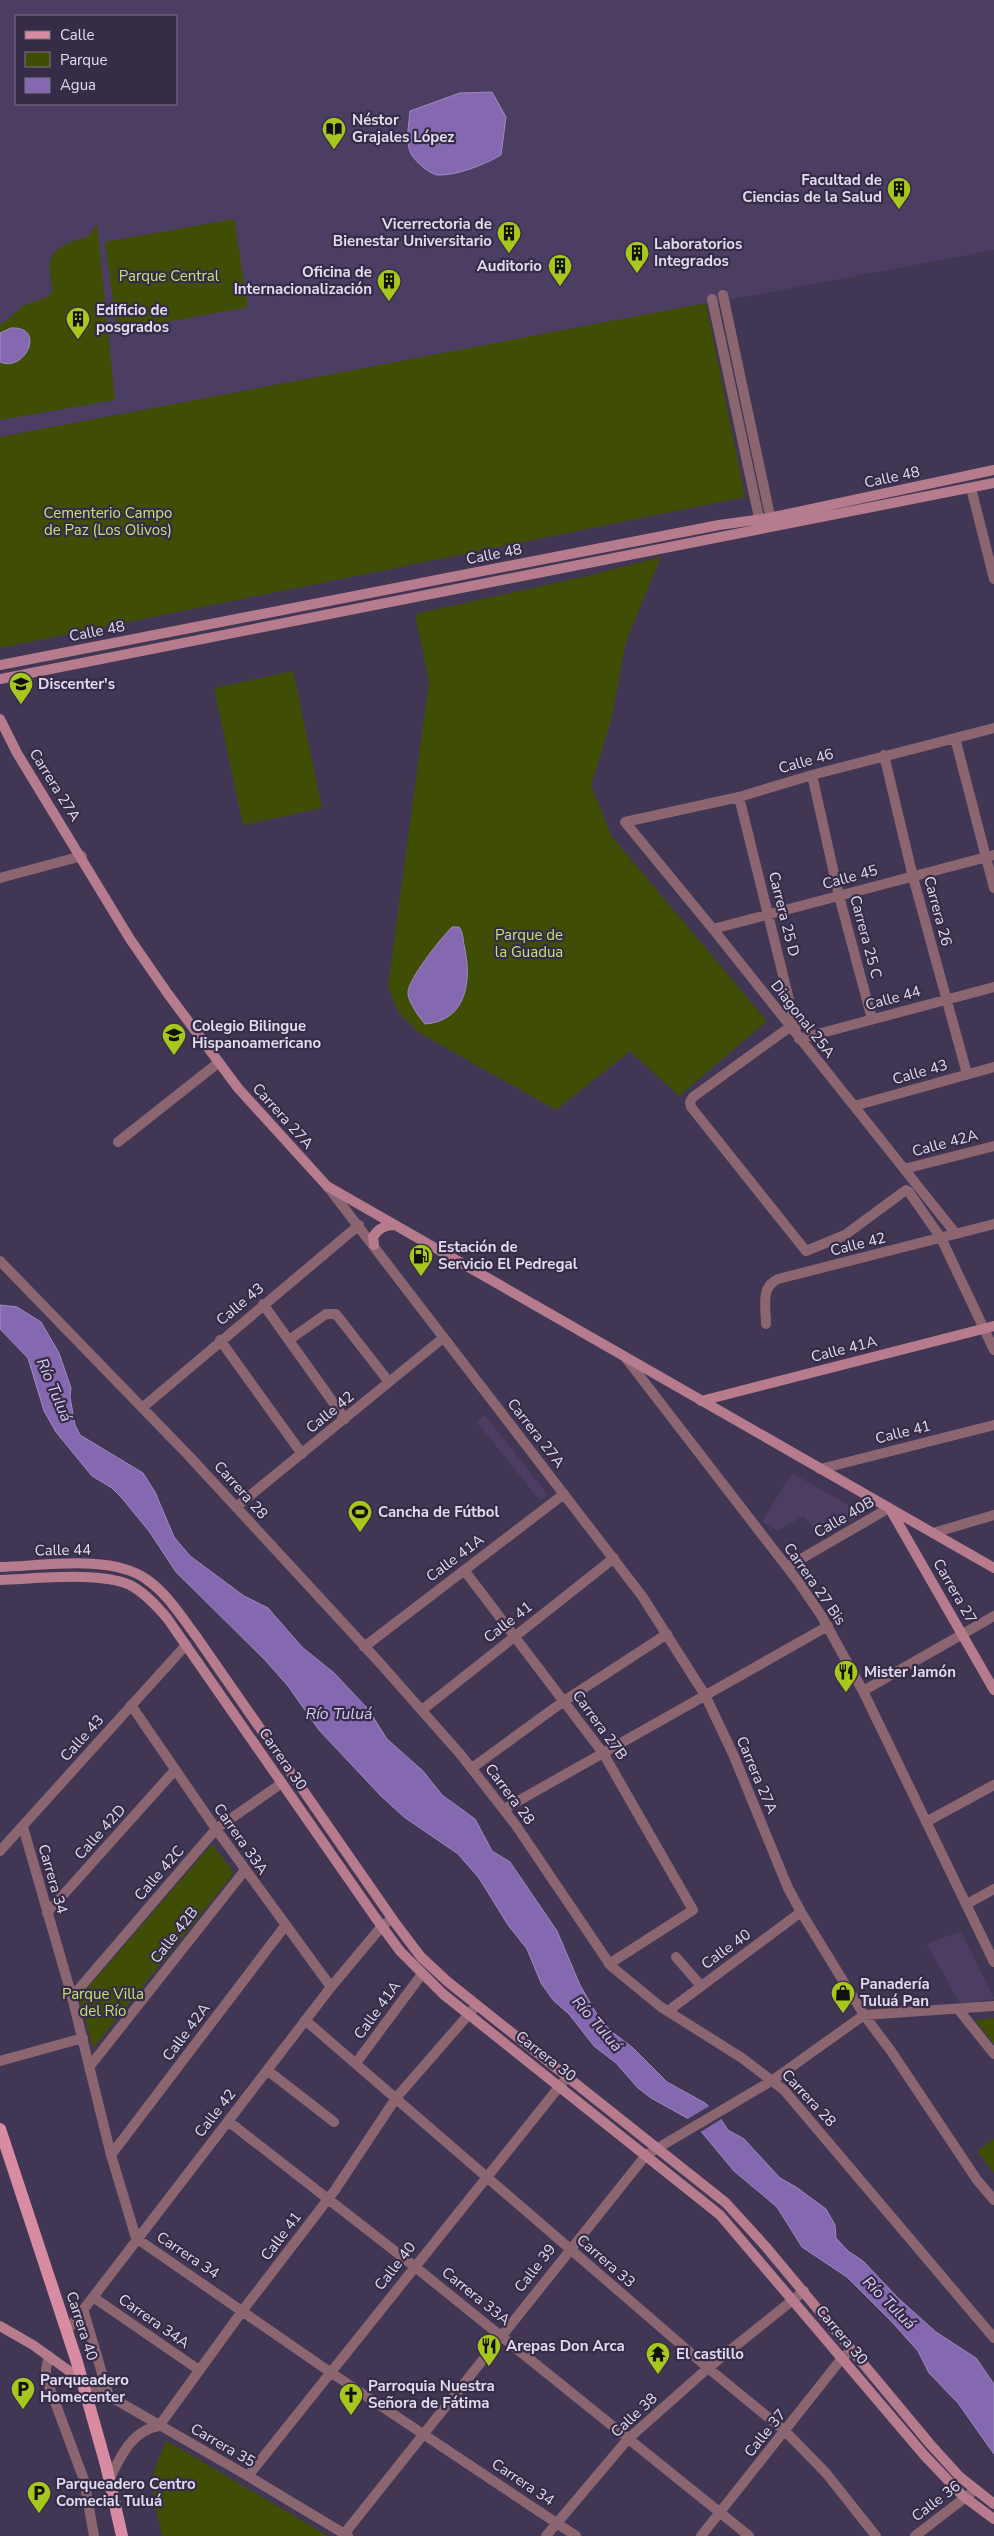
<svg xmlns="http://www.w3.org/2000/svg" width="994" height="2536" font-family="'Nunito Sans',sans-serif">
  <rect width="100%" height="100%" fill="#413653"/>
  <path fill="#4b3e62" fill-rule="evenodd" d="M0,0H994V250L0,437ZM16,16H176V104H16Z
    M485,1415L548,1495L540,1501L477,1422Z
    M792,1473L864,1514L822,1537L803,1516L778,1531L762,1522Z
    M961,1931L994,1998V1999L960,2004L927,1944Z"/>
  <path fill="#404e05" d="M234,219L248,307L117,331L105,242Z
    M97,224L115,400L0,420V326L24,305L45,298L52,292C52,283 49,272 50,263C51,247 76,239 88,237Z
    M706,303L745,497L0,648V437Z
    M661,557L626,641L612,716L591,786L612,837L767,1021L679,1096L630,1051L556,1110L418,1032L399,1013L388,987L429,682L415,614L587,576Z
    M293,671L322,808L243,825L214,688Z
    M212,1844L234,1873L93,2048L79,1998Z
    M994,2018V2044L975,2020Z
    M994,2139V2173L977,2151Z
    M167,2441L328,2536H162C154,2495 145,2480 167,2441Z"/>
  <path fill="#8468b0" stroke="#a08ac2" d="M492,92L506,117L501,155C486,164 456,176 438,175C429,174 416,162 411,154C405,142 409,124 410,111L460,93Z
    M11,328C47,326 25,373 0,362V333Z
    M452,927H459C463,932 463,939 464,945C472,978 468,1021 425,1024C419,1017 409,1003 408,994C406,981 442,937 452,927Z
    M0,1305L17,1307L41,1322L59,1353L71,1388L70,1397L75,1425L80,1435L143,1473L155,1492L174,1537L190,1556L244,1596L268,1608L302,1647L334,1673L368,1709L387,1739L423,1771L442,1795L475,1819L492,1851L510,1862L557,1931L580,1985L599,2018L611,2031L633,2048L667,2082L705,2103L718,2115L728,2130L744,2139L780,2178L796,2187L826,2209L835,2225L836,2238L848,2251L863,2261L898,2298L936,2332L976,2358L994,2384V2454L958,2403L929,2373L918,2351L892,2322L847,2277L802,2247L777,2207L734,2171L699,2129L689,2119L651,2098L638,2088L616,2063L594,2046L569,2014L553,2000L541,1983L527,1949L508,1925L479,1878L458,1854L404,1817L381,1796L319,1730L288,1686L265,1660L176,1572L149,1531L121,1497L112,1488L92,1476L56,1432L44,1411L28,1358L0,1329Z"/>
  <path fill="#413653" d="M711,2105L723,2118L699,2133L686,2120Z"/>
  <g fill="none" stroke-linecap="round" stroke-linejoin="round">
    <path stroke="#8b6670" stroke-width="10" d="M723,295L772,525
      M712,299L761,527
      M971,488L994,579
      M955,738L994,888
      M884,755L913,877L967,1074
      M812,775L839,896L872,1019
      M739,797L796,1028
      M0,878L82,856
      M713,929L994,855
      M794,1024L693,1097L690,1102L691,1107L806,1251L845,1235L906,1190L909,1192L941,1238L994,1350
      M799,1039L994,987
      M854,1106L994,1067
      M118,1142L218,1063
      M904,1169L994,1146
      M328,1187L642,1596L705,1695L733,1754L788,1888L801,1912L864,2015L891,2051L977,2180L994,2200
      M956,1234L713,929L625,822L739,797L812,775L994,728
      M0,1261L189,1456L379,1662L461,1755L515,1824L611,1966L661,2007L742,2058L784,2090L994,2338
      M263,1304L345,1419
      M766,1324C766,1307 760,1287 778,1279L994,1224
      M220,1340L302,1454
      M289,1340L326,1314H336L389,1382
      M625,1357L797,1580L821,1615L863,1691L994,1962
      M142,1408L359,1225
      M820,1469L994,1425
      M236,1507L443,1338
      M933,1533L994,1515
      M787,1567L889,1508
      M464,1570L603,1753L693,1910L609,1964
      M364,1647L564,1494
      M863,1691L994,1616
      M131,1705L216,1829L331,1987
      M422,1710L614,1558
      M472,1768L564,1701L667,1634
      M504,1809L828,1626
      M926,1822L994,1785
      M23,1827L72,1997L111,2155L136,2238L330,2372L576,2536
      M0,1851L186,1645
      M967,1904L994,1889
      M47,1913L175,1770
      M676,1957L701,1986
      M72,1997L216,1829L282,1783
      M958,2009L994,2054
      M668,2011L801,1912
      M305,2020L708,2368L786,2432L826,2473L876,2536
      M0,2061L83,2038
      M356,2063L422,1974
      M90,2066L245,1870
      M267,2070L334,2122
      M228,2121L414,2266L749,2536
      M111,2155L285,1926
      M93,2297L199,2370
      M83,2309L109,2397
      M67,2331L331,1987L382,1926L392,1919
      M49,2356L46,2369V2378L84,2480L94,2536
      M83,2381L248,2476L348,2536
      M248,2476L567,2077
      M109,2480C120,2457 132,2430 159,2426L243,2310L335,2190L396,2098L476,2006
      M344,2534L646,2155L773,2080L864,2015L994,2006
      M546,2536L628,2439L708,2368L804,2291
      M701,2536L842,2358L852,2350
      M915,2536L975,2490"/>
    <path stroke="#b67c8d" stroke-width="10" d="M0,665L719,525L769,518L994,470
      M0,679L994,483
      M0,719L17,753L130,939L168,994L238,1088L327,1186L994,1568
      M374,1245L373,1237C378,1228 385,1225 395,1225
      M701,1401L994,1326
      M890,1509L994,1690
      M0,1567C42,1566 111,1554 146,1579C167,1593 181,1616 196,1636L396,1924L421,1957L448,1982L726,2203L766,2247L930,2444L960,2477L994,2504
      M0,1580C34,1579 100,1571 130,1585C145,1593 156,1605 167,1618L375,1917L400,1951L443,1994L720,2215L924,2455L963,2496L994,2519
      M0,2326L33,2345L83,2381"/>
    <path stroke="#d78ca2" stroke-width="12" d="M0,2129L76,2359L106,2465L122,2536"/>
  </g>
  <defs>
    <symbol id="library-pin" viewBox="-11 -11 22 30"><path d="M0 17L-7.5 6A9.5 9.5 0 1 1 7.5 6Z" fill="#a8c71c" stroke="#362c48"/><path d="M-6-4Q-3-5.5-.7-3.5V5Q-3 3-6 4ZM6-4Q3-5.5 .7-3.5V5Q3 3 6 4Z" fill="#111"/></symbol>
    <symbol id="building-pin" viewBox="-11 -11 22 30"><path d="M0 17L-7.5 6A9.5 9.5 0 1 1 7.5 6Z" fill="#a8c71c" stroke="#362c48"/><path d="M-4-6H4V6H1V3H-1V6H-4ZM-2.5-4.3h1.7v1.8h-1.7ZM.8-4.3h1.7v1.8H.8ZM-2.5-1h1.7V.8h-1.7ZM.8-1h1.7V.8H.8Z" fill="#111"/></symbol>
    <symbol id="school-pin" viewBox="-11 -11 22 30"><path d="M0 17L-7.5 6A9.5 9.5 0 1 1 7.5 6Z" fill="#a8c71c" stroke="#362c48"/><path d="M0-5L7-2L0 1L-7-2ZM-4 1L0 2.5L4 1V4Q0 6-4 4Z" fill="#111"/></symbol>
    <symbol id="fuel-pin" viewBox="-11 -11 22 30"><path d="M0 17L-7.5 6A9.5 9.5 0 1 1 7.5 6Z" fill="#a8c71c" stroke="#362c48"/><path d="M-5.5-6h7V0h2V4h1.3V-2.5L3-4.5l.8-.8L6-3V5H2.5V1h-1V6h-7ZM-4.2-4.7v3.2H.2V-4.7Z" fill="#111"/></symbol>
    <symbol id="stadium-pin" viewBox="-11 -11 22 30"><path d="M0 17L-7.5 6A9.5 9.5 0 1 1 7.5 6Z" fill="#a8c71c" stroke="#362c48"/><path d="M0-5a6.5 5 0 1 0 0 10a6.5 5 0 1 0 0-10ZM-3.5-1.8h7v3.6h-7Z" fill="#111"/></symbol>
    <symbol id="restaurant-pin" viewBox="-11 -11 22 30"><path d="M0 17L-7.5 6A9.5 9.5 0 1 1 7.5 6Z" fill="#a8c71c" stroke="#362c48"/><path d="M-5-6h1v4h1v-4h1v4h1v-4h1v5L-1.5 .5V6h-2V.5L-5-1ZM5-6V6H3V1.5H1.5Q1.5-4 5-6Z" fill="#111"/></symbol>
    <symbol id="shop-pin" viewBox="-11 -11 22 30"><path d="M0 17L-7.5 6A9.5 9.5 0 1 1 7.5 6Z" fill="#a8c71c" stroke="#362c48"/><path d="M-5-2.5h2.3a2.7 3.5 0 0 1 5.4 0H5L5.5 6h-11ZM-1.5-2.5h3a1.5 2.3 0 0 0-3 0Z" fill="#111"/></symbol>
    <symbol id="temple-pin" viewBox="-11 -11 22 30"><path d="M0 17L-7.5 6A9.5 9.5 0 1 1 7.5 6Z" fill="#a8c71c" stroke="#362c48"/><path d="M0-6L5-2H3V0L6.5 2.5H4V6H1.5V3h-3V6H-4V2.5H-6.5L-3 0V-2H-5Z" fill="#111"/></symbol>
    <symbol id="parking-pin" viewBox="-11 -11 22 30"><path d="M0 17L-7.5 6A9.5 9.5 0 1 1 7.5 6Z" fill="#a8c71c" stroke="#362c48"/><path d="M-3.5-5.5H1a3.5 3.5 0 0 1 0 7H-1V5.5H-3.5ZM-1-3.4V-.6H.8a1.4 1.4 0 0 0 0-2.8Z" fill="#111"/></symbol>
    <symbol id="church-pin" viewBox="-11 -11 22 30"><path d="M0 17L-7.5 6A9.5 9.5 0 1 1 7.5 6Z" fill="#a8c71c" stroke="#362c48"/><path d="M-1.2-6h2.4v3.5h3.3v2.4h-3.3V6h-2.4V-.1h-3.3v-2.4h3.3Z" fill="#111"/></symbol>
  </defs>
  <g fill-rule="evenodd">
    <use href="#library-pin" x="320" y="115" width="28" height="38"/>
    <use href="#building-pin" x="885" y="175" width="28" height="38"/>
    <use href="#building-pin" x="495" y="219" width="28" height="38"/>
    <use href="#building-pin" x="623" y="239" width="28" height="38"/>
    <use href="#building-pin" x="546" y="252" width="28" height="38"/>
    <use href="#building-pin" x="375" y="267" width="28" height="38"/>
    <use href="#building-pin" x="64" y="305" width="28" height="38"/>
    <use href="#school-pin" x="7" y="670" width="28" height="38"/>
    <use href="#school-pin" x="160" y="1021" width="28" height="38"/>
    <use href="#fuel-pin" x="407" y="1242" width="28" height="38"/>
    <use href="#stadium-pin" x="346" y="1498" width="28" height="38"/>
    <use href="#restaurant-pin" x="832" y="1658" width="28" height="38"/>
    <use href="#shop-pin" x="829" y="1979" width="28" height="38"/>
    <use href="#restaurant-pin" x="475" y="2332" width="28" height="38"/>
    <use href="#temple-pin" x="644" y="2340" width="28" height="38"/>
    <use href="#parking-pin" x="9" y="2375" width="28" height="38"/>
    <use href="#church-pin" x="337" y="2381" width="28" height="38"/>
    <use href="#parking-pin" x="25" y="2479" width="28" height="38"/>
  </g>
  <g text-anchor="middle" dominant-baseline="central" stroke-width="4.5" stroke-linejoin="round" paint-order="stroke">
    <g font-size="15" font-weight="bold" fill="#e1dbed" stroke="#362c48" text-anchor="start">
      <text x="352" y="120">Néstor<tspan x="352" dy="17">Grajales López</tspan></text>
      <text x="882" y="180" text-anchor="end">Facultad de<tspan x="882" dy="17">Ciencias de la Salud</tspan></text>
      <text x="492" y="224" text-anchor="end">Vicerrectoria de<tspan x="492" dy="17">Bienestar Universitario</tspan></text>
      <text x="654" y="244">Laboratorios<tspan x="654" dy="17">Integrados</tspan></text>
      <text x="542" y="266" text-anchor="end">Auditorio</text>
      <text x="372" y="272" text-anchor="end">Oficina de<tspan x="372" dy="17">Internacionalización</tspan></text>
      <text x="96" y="310">Edificio de<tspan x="96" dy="17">posgrados</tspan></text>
      <text x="38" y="684">Discenter's</text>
      <text x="192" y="1026">Colegio Bilingue<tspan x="192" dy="17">Hispanoamericano</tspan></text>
      <text x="438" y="1247">Estación de<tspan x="438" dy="17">Servicio El Pedregal</tspan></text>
      <text x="378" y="1512">Cancha de Fútbol</text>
      <text x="864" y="1672">Mister Jamón</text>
      <text x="860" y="1984">Panadería<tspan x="860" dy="17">Tuluá Pan</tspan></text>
      <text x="506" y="2346">Arepas Don Arca</text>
      <text x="676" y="2354">El castillo</text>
      <text x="40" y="2380">Parqueadero<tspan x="40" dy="17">Homecenter</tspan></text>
      <text x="368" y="2386">Parroquia Nuestra<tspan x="368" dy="17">Señora de Fátima</tspan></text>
      <text x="56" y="2484">Parqueadero Centro<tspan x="56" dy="17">Comecial Tuluá</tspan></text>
    </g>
    <g font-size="15" fill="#c6e171" stroke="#362c48">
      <text x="169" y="276">Parque Central</text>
      <text x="108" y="513">Cementerio Campo<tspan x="108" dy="17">de Paz (Los Olivos)</tspan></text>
      <text x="529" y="935">Parque de<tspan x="529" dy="17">la Guadua</tspan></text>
      <text x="103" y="1994">Parque Villa<tspan x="103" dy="17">del Río</tspan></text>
    </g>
    <g font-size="15" fill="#e1dbed" stroke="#362c48">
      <text transform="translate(892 477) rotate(-12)">Calle 48</text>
      <text transform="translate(494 554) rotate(-11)">Calle 48</text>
      <text transform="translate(97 631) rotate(-11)">Calle 48</text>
      <text transform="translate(806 761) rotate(-16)">Calle 46</text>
      <text transform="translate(55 785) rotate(58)">Carrera 27A</text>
      <text transform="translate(850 877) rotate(-15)">Calle 45</text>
      <text transform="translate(938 911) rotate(75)">Carrera 26</text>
      <text transform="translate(784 914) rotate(76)">Carrera 25 D</text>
      <text transform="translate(866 937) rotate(75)">Carrera 25 C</text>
      <text transform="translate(893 998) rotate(-15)">Calle 44</text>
      <text transform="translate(803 1019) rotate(52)">Diagonal 25A</text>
      <text transform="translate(920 1072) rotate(-16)">Calle 43</text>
      <text transform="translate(283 1116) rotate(48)">Carrera 27A</text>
      <text transform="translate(945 1143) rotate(-15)">Calle 42A</text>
      <text transform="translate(858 1244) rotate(-14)">Calle 42</text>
      <text transform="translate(240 1304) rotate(-40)">Calle 43</text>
      <text transform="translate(844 1349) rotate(-14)">Calle 41A</text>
      <text transform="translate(330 1412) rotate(-39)">Calle 42</text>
      <text transform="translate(903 1432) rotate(-14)">Calle 41</text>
      <text transform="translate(536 1433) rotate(52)">Carrera 27A</text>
      <text transform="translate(241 1490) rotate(48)">Carrera 28</text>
      <text transform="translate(844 1517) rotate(-30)">Calle 40B</text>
      <text transform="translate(63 1550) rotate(-1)">Calle 44</text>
      <text transform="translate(455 1558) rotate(-37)">Calle 41A</text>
      <text transform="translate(815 1584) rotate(55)">Carrera 27 Bis</text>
      <text transform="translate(955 1591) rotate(60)">Carrera 27</text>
      <text transform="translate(508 1622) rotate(-38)">Calle 41</text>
      <text transform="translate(600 1725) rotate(54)">Carrera 27B</text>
      <text transform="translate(82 1738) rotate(-48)">Calle 43</text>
      <text transform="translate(283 1759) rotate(55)">Carrera 30</text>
      <text transform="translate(757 1775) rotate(67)">Carrera 27A</text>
      <text transform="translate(510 1794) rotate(53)">Carrera 28</text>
      <text transform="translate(100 1832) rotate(-48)">Calle 42D</text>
      <text transform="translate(241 1839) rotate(55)">Carrera 33A</text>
      <text transform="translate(159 1873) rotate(-49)">Calle 42C</text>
      <text transform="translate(53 1879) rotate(74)">Carrera 34</text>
      <text transform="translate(174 1935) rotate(-52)">Calle 42B</text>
      <text transform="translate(726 1949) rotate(-36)">Calle 40</text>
      <text transform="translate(377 2010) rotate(-54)">Calle 41A</text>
      <text transform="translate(186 2032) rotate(-53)">Calle 42A</text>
      <text transform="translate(546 2056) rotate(38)">Carrera 30</text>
      <text transform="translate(809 2098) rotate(47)">Carrera 28</text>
      <text transform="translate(215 2113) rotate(-52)">Calle 42</text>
      <text transform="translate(281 2236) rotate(-53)">Calle 41</text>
      <text transform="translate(188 2255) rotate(34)">Carrera 34</text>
      <text transform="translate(606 2261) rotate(41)">Carrera 33</text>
      <text transform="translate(395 2266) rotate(-52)">Calle 40</text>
      <text transform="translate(535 2268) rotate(-52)">Calle 39</text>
      <text transform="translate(476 2296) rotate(39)">Carrera 33A</text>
      <text transform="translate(154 2321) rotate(35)">Carrera 34A</text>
      <text transform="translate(82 2326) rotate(72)">Carrera 40</text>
      <text transform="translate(842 2335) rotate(50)">Carrera 30</text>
      <text transform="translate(634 2415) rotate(-43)">Calle 38</text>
      <text transform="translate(765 2433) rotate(-51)">Calle 37</text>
      <text transform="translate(223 2445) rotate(30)">Carrera 35</text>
      <text transform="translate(523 2482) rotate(34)">Carrera 34</text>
      <text transform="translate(936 2501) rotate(-37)">Calle 36</text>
    </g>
    <g font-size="16" font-style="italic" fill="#d6c9f1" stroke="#362c48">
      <text transform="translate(54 1390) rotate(67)">Río Tuluá</text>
      <text x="339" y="1714">Río Tuluá</text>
      <text transform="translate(597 2024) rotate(49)">Río Tuluá</text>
      <text transform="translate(889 2303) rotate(45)">Río Tuluá</text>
    </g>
  </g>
  <rect x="15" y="15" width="162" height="90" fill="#362c48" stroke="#7a728a"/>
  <rect x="25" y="31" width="25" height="8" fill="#d78ca2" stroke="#7a728a"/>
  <text x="60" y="40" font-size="15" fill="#e1dbed">Calle</text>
  <rect x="25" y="52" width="25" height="15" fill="#404e05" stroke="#7a728a"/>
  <text x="60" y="65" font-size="15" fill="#e1dbed">Parque</text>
  <rect x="25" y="78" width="25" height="15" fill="#8468b0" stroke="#7a728a"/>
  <text x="60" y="90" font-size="15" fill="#e1dbed">Agua</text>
</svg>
